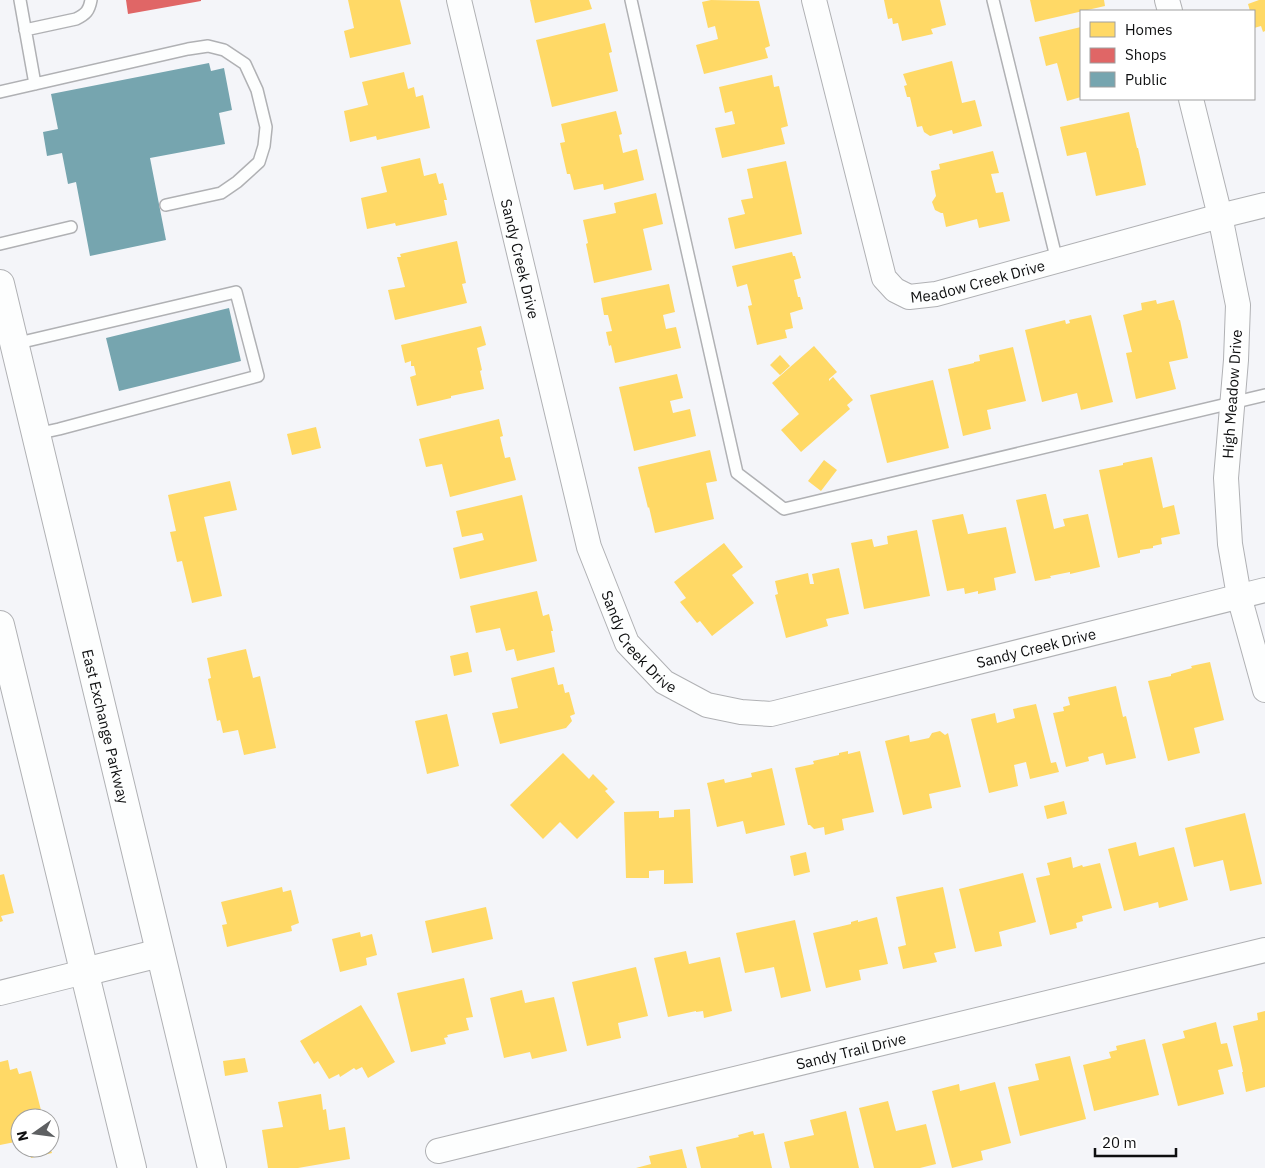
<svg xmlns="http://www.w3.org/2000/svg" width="1265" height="1168" font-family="'IBM Plex Sans',sans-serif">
  <rect width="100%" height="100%" fill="#f4f5f9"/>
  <path fill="#ffd966" d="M348,0H400L411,44L350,58L344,31L354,28Z
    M530,0H589L592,9L535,23Z
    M711,0L759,1L770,46L765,48L768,58L704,74L696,45L718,39L715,26L708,28L702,2Z
    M884,0H940L946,25L931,29L933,34L902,41L898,23L893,24L892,18L888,19Z
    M1030,0H1104L1105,6L1035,22Z
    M1259,0H1265V31L1263,32L1261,26L1254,28V11H1250L1248,4Z
    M605,23L612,52L609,53L618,91L552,107L536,40Z
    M1081,27V97L1067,101L1057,63L1046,66L1039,37Z
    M952,61L962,103L975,100L982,126L953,134L952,130L930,136L924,132L922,126L917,127L910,97H907L904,86L907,85L903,74Z
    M404,72L408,89L414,87L416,97L423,95L430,128L377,140L376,136L350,142L344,111L368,105L362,82Z
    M772,75L774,87L779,86L788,126L781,128L785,144L722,158L715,128L735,124L732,111L725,113L719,87Z
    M616,111L622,134L619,135L623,153L637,149L644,180L604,190L603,184L574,190L570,174H567L560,143L565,142L561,124Z
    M1129,112L1137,148H1138L1146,185L1096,196L1086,152L1067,156L1060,127Z
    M993,151L999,173L991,174L996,193L1003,192L1010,221L979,228L977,219L946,227L943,213H941L935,210L932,202L936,196L931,171L940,169L939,164Z
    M420,158L424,176L436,173L439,184L443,183L447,200H444L447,215L396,226L395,223L367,229L361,198L387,192L381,167Z
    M786,161L802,234L735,249L728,218L745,214L741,200L753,198L747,169Z
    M656,193L663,224L643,229L652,270L594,283L586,244L588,243L583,220L616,213L614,203Z
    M457,241L466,283L462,284L467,303L395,320L388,290L405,287L397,257H401L400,254Z
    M792,252L793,256H795L801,278L794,280L798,297H800L803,309L790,313L793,328L785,330L787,338L757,345L748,306L752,305L747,284L737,287L732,266Z
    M669,284L675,312L663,315L666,329L676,327L681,348L615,363L611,345L609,346L606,332L612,331L608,315H604L601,298Z
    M1156,300L1157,304L1174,300L1179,320H1180L1188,358L1169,362L1176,389L1136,399L1126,353L1132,352L1123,315L1142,310L1141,303Z
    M1091,315L1113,402L1081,410L1077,393L1042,402L1025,330L1065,320L1066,324L1070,323L1069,320Z
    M481,326L486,345L477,348L482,370L480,371L484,389L451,396V398L417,406L410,377L416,375L414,366H411V361L405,363L401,345Z
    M814,346L837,372L829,379V381L833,377L853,400L847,405L850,409L801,452L781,430L799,414L772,383Z
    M1013,347L1026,401L987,410L991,429L963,436L948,369L974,363V362L980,361L979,355Z
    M780,355L790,366L780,375L770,365Z
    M677,374L683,398L670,401L673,413L690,409L696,436L634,451L619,387Z
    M933,380L949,448L887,463L870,395Z
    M499,419L503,436L500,437L505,458L510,457L516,480L450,497L442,464L426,467L419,439Z
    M316,427L321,448L292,455L287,434Z
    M710,450L717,481L706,483L714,519L655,533L649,507L648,508L638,467Z
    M1152,457L1163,508L1174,505L1180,534L1161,538L1162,544L1153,546V548L1140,550V553L1118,558L1099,470L1123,465V463Z
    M824,460L837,470L821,491L808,481Z
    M230,481L237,510L204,517L222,596L192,603L182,561L177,562L170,532L176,531L168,495Z
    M1044,494H1046L1054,529L1065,526L1063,519L1088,514L1100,567L1070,574V572L1050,576L1051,578L1035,581L1016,500Z
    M522,495L537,561L460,579L453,548L484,540L482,533L462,537L456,511Z
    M963,514L968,534L1006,527L1016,573L994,578L996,590L978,594V591L965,594L964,588L947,591L932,520Z
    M917,530L930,596L864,609L851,543L872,539L874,547L888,544L887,536Z
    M724,543L743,567L732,575L754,603L712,636L700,621L697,623L680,602L686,598L674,582Z
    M839,568L849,614L826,619L828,626L786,638L775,595L778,594L775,581L808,573L810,584H814L812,574Z
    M537,591L543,616L549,614L553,631H551L555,652L517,661L514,649L506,651L500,628L476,633L470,606Z
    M246,649L253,678L260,676L276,748L244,755L238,730L223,733L220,720L217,721L208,679L211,678L207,658Z
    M468,652L472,672L454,676L450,656Z
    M1210,662L1224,720L1194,728L1200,753L1168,761L1148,681L1171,676V674L1192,668L1191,666Z
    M554,667L558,685L563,684L565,693L569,692L575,714L570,716L572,721L566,728L500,744L492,713L518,708L511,678Z
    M1116,686L1123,717L1126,716L1136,758L1106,765L1103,753L1088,757L1089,761L1066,767L1053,713L1064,711L1063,707L1070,705L1068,697Z
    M1036,704L1051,763L1056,762L1059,772L1030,779L1026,762L1014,765L1018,786L989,793L971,719L995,713L997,723L1015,718L1013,709Z
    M447,714L459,766L427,774L415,721Z
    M940,731L945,735L948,733L961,787L929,794L932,808L903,815L885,741L909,735L910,742L929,738L932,733Z
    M848,751V754L860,751L874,812L842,819L844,830L825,835L824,827L814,829L810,825H808L795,768L814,764L813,761L839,755V753Z
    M563,753L589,779L593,774L608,789L605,791L615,802L577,839L560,822L543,839L510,805Z
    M772,768L785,825L746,834L743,821L717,827L707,783L724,779L725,783L752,777L751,773Z
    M1064,801L1067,814L1047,819L1044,806Z
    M690,809L693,883L664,884V870L649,871V878H626L624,812L659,811V818L674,817V810Z
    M1245,813L1262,884L1230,891L1223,860L1194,867L1185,828Z
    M1136,842L1139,856L1174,847L1188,900L1159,908L1158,902L1124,911L1108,849Z
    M806,852L810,872L794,876L790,856Z
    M1071,857L1073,868L1082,865L1083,867L1100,863L1112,908L1082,916L1083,921L1076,923L1077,928L1050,935L1036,878L1050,875L1047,863Z
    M1023,873L1036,922L999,932L1002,946L975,952L959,889Z
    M4,874L14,913L1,916L3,921L0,922V875Z
    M282,887L283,892L291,890L299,923L291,926L292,931L227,947L222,925L227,924L221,902Z
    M943,887L956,948L934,953L937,962L903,969L898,947L906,945L896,897Z
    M486,907L493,939L432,953L425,921Z
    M877,917L888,964L859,970L861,980L826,988L813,933L851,924V922L858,920V922Z
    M795,920L811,991L781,998L774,967L745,973L736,933Z
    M360,932L361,937L372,934L377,955L366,958L367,965L340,972L332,939Z
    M686,951L689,964L720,957L732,1011L704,1018L703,1011L696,1012V1011L668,1017L654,958Z
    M636,967L648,1016L618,1023L621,1038L587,1046L572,982Z
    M464,978L473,1017L466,1018L469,1030L447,1035L448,1037L444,1038L446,1044L411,1052L397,993Z
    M522,990L525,1003L554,997L567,1051L532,1059L530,1052L504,1058L490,998Z
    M361,1005L395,1062L368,1078L362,1067L356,1070L354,1068L340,1077L339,1074L329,1079L318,1061L314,1064L300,1041Z
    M1265,1011V1087L1246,1092L1242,1072H1243L1233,1026L1258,1020L1257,1013Z
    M1216,1022L1221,1044L1227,1043L1233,1066L1218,1070L1224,1094L1178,1106L1162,1044L1185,1038L1183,1031Z
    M1145,1039L1159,1095L1094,1111L1083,1065L1111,1058L1109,1052L1117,1050L1116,1046Z
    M1070,1056L1086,1119L1020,1136L1008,1087L1039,1080L1035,1064Z
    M245,1058L248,1072L225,1076L223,1061Z
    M8,1060L10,1070L17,1068L19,1074L31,1071L43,1118H20V1141L0,1145V1062Z
    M995,1082L1011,1143L981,1151L983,1160L952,1168L932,1091L959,1084L960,1091Z
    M321,1094L323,1110L326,1109L329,1130L345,1127L350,1159L298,1168H268L262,1130L283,1127L278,1102Z
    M888,1101L896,1131L926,1124L936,1164L920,1168H874L859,1108Z
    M846,1111L859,1168H790L784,1142L814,1135L810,1120Z
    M753,1131L754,1135L764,1133L772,1168H701L696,1147L739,1137L738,1135Z
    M28,1148H50L52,1153L31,1158Z
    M682,1149L687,1168H636L651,1164L649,1156Z"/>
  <path fill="#e06666" d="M126,0H201V1L128,14Z"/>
  <path fill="#76a5af" d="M209,63L211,71L224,68L232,110L219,113L225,144L150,158L166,240L90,256L76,182L68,184L62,153L47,156L43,132L58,129L51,94Z
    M229,308L241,361L119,391L106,338Z"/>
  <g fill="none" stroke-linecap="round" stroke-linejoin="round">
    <defs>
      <path id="service" d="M20,0L35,84
        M631,0L737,473L784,509L1265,395
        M993,0L1057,261
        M25,30L76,19C86,14 89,11 91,0
        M0,92L188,49L208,46L224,50L245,64L257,90L266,127L264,146L259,162L237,182L221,193L166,205
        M0,244L71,227
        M14,344L236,292L258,376L59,429L36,434"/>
      <g id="minor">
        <path id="s1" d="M459,0L589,547L627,643L664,682L707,705L741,712L771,714L1265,590"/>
        <path id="s2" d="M814,0L884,278L895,290L909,297L936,294L1220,216L1265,205"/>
        <path d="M1167,0L1170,11"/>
        <path d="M1191,99L1220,216L1238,305L1236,360L1226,478L1230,544L1239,596L1265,690"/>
        <path d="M0,993L84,972"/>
        <path id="s3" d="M438,1151L1265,950"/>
      </g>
      <g id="secondary">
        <path id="s4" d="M0,284L212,1168"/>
        <path d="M0,625L132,1168"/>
        <path d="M84,972L160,953"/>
      </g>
    </defs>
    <use href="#service" stroke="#b0b1b4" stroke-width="14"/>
    <use href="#minor" stroke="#b0b1b4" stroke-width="26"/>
    <use href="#secondary" stroke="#b0b1b4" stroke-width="30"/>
    <use href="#service" stroke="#fdfefe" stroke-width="11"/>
    <use href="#minor" stroke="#fdfefe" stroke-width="24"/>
    <use href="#secondary" stroke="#fdfefe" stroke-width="28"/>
  </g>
  <g text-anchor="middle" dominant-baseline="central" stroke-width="5" stroke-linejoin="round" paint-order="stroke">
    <g font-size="15" fill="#0e0f10" stroke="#fff">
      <text stroke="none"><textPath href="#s1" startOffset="266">Sandy Creek Drive</textPath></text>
      <text stroke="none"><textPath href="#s2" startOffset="389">Meadow Creek Drive</textPath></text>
      <text transform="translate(1232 394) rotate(-86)">High Meadow Drive</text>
      <text stroke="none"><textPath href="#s1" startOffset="671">Sandy Creek Drive</textPath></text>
      <text stroke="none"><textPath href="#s1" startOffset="1106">Sandy Creek Drive</textPath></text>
      <text stroke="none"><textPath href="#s4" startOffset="455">East Exchange Parkway</textPath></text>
      <text stroke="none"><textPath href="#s3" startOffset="425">Sandy Trail Drive</textPath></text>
    </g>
  </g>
  <rect x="1080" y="10" width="175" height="90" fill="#ffffff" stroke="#9f9f9f"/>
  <rect x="1090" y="22" width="25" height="15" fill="#ffd966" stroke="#9f9f9f"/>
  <text x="1125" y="35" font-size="15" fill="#0e0f10">Homes</text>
  <rect x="1090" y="48" width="25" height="15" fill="#e06666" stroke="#9f9f9f"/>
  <text x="1125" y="60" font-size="15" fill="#0e0f10">Shops</text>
  <rect x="1090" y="72" width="25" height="15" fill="#76a5af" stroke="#9f9f9f"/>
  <text x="1125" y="85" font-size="15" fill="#0e0f10">Public</text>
  <g transform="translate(35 1133) rotate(256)"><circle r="24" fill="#ffffff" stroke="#9f9f9f"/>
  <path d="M0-4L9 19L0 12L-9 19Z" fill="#5e6062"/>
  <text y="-8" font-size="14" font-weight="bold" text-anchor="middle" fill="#0e0f10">N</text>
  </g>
  <path d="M1095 1148v8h81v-8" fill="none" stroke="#0e0f10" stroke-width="2.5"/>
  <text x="1102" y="1148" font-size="15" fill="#0e0f10" stroke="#ffffff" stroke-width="4" paint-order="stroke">20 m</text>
</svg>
